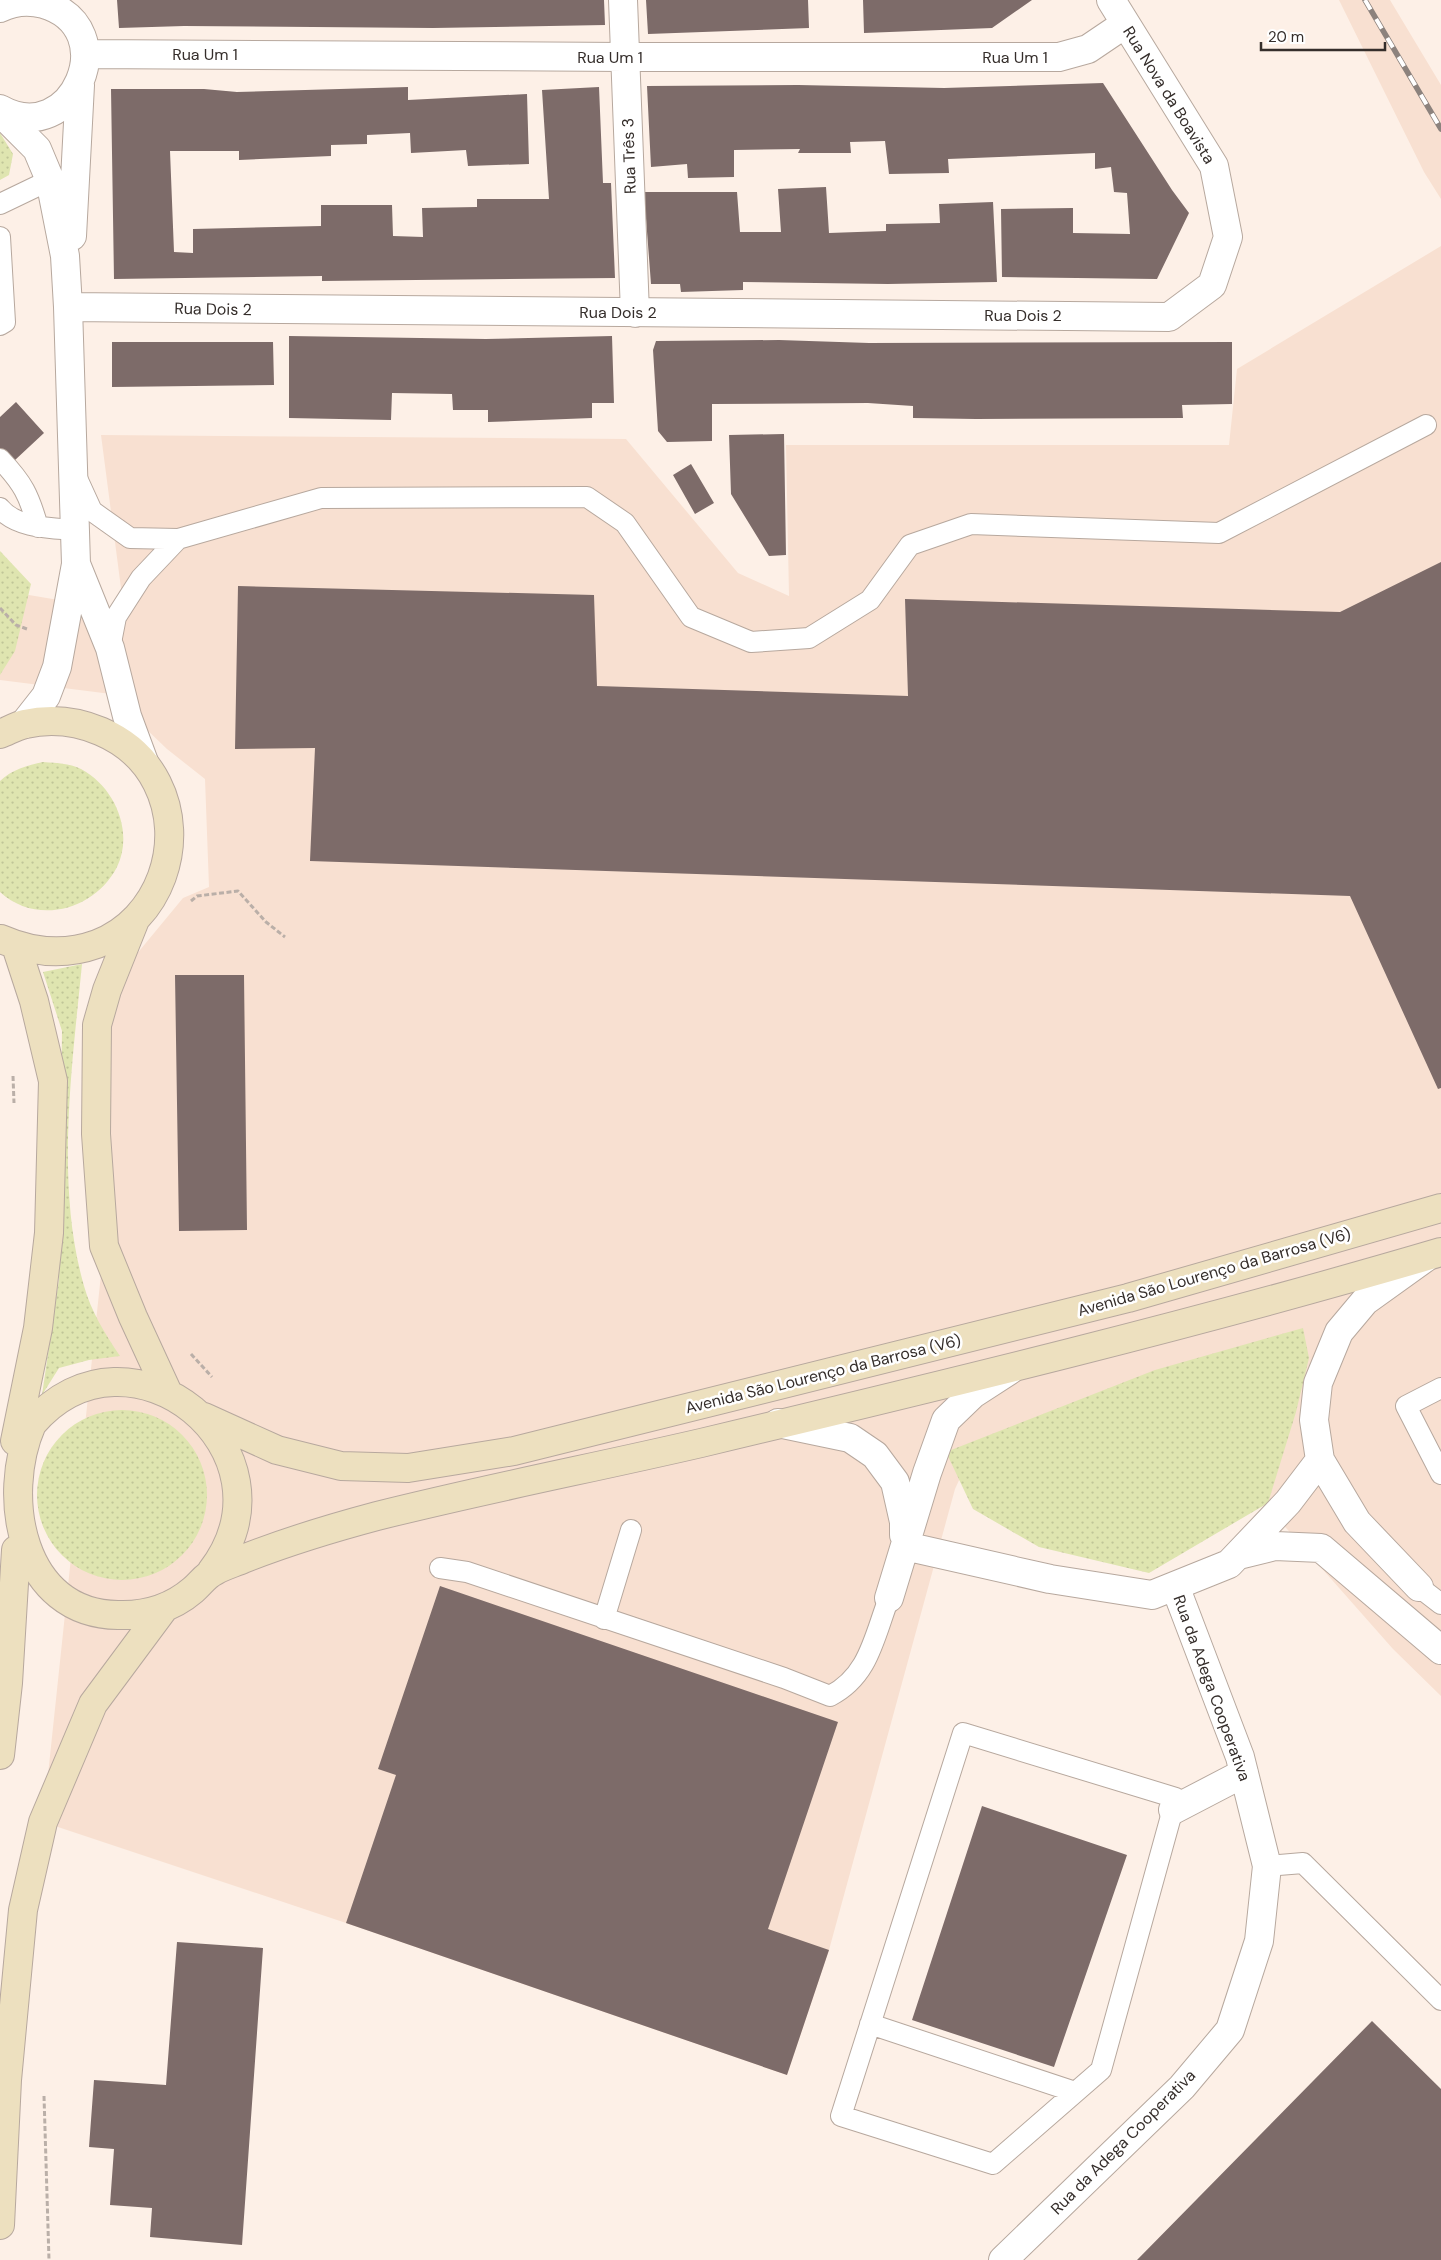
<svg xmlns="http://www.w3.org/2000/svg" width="1441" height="2260" font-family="'DM Sans',sans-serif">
  <defs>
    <pattern id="grass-dots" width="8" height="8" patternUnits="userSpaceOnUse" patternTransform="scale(1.25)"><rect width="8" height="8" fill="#dfe5b0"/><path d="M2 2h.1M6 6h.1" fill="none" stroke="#c0c598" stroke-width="1.8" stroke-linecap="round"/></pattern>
  </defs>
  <rect width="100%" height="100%" fill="#fdf0e7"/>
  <path fill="#f8e0d1" d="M1339,0H1390L1441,85V199L1424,172Z
    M1441,246V1696L1393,1649L1272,1512L1208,1462L977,1441L955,1489L829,1950L787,2075L346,1923L43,1822L104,1246L107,990L183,898L209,887L205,779L167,749L143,726L127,696L0,680V565L17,593L124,611L101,435L626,439L738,573L789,596L786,445H1229L1237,369Z"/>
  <path fill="url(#grass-dots)" d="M0,133L13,154L9,175L0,180Z
    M0,551L31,584L15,651L0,675Z
    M43,762C56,763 69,763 81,769C115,787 134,832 117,867C95,910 37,926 0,892V781C11,770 28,765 43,762Z
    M82,964C72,1067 55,1185 84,1286C91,1311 105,1334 120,1356L89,1360L59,1368L42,1395L59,1279L62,1031L43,972Z
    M1303,1328L1309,1358L1296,1412L1268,1503L1149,1573L1039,1547L973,1509L946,1452L1155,1370Z
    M37 1495a85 85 0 1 1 170 0a85 85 0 1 1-170 0Z"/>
  <path fill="#7d6b69" d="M117,0H604L605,25L433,28L184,26L119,28Z
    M646,0H808L809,28L648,34Z
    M863,0H1032L992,28L864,33Z
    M1103,83L1172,190L1189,213L1157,279L1002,277L1001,209L1073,208V233L1130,234L1127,193L1114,192L1111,167L1095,169V153L948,159L949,173L889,174L885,141L850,142L851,153H798L800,149L734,150V177L688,178L687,164L651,167L647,86L798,85L944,88Z
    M408,87V100L527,94L529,164L468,166L466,150L411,153L410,133L367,135V144L331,145V156L239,160V151H170L174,252L193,253V229L321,226V205H392L393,236L423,237L422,208L477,207V199H549L542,90L599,87L603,183H611L615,278L322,281V276L114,279L111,89H204L237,92Z
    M826,187L829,233L886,231V224L940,223L939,204L993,202L997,282L888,284L743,282V290L681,292L680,284H651L644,192H737L740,232H781L778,189Z
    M289,336L486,339L612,336L614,403H592V418L488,422V410H453L452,394L392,393L391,420L289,418Z
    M779,340L869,343L1232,342V404L1182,405L1183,418L976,419L913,418V406L868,403L712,404V441L667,442L658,431L653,350L656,341Z
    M112,342H273L274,385L112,387Z
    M16,402L44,433L0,474V417Z
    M784,434L786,555L769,556L731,494L729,435Z
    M691,464L714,503L695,514L673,475Z
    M1441,562V1088L1438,1089L1350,896L310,861L315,748L235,749L238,586L594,595L597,686L908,696L905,599L1340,612Z
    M175,975H244L247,1230L179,1231Z
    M440,1586L838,1722L768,1929L829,1950L787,2075L346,1923L396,1775L378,1769Z
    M982,1806L1127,1855L1054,2067L912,2020Z
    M177,1942L263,1948L242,2245L150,2237L152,2208L110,2205L114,2149L89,2147L94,2080L166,2085Z
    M1372,2021L1441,2089V2260H1137Z"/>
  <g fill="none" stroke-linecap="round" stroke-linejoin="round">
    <defs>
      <path id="service" d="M0,204L50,180
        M0,237L5,322L0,325
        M0,459C23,483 29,495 38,527
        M76,476L92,511L130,538L178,539L141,578L116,617L110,648
        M0,508C16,528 51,528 75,530
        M178,539L321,498L587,497L625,523L691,617L751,642L809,638L870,600L910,545L971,524L1219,533L1426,425
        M1441,1388L1406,1406L1441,1474
        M440,1568L467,1572L784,1678L830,1696C869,1676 874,1637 889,1598
        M1419,1587L1441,1604
        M604,1619L631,1530
        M963,1733L1176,1798L1101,2070L993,2164L841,2116Z
        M1267,1866L1303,1863L1441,2000
        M870,2024L1075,2092"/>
      <path id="minor" d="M623,0L635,313
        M0,8C14,1 29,0 44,4C125,28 73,150 0,109
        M85,54L625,57H1059L1088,49L1125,24
        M0,112L37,149L50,180L65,256L68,307L76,564L57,667L46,696L24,724
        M72,236L80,85
        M68,307L1169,317L1212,285L1228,237L1214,166L1111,0
        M76,564L110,648L127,716L144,762
        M778,1423L850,1438L875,1455L895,1482L904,1522V1535
        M905,1546L1050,1579L1152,1595L1229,1564L1288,1502L1320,1460
        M1239,1555L1275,1546L1321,1548L1441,1650
        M1419,1587L1357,1522L1320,1460L1314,1420L1318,1383L1339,1332L1365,1301L1425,1258
        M889,1598L927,1473L946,1420L973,1394L1010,1370
        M1173,1810L1244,1773
        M1003,2260L1182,2087L1230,2030L1259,1941L1267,1866L1240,1757L1175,1586"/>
      <path id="secondary" d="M0,734C8,731 16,726 25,724C75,713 133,735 157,783C187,842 160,920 97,944C64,956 33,953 1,939
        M135,920L107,990L97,1025L96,1134L104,1246L133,1317L168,1393
        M204,1417L277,1450L341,1466L408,1468L514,1451L1128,1298L1441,1208
        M15,1441L38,1328L49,1233L53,1081L34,1001L16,946
        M211,1572C304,1451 129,1310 32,1424C0,1497 21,1614 118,1615C145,1616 172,1608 193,1590C200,1584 206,1575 215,1571C223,1566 234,1563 243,1559C286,1542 332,1528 377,1516C484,1489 593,1468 701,1443C948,1384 1197,1324 1441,1252
        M0,1755L8,1683L16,1550
        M0,2225L7,2080L23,1910L43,1822L93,1704L165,1607"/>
    </defs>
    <use href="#service" stroke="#b7a89e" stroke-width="22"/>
    <use href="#minor" stroke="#b7a89e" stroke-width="30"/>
    <use href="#secondary" stroke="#b7a89e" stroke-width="30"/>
    <path stroke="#baafa8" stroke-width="3" stroke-dasharray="5 2.5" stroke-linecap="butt" d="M0,608L16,625L27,629
      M191,901L197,896L238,891L266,922L285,937
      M13,1076L14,1103
      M191,1354L212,1377
      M44,2096L49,2260"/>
    <use href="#service" stroke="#fff" stroke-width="20"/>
    <use href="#minor" stroke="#fff" stroke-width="28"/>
    <use href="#secondary" stroke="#ede0bf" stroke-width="28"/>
    <defs>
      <path id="rail" d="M1365,0L1441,129"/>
    </defs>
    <use href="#rail" stroke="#8c827d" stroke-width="5.5"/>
    <use href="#rail" stroke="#fff" stroke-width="4" stroke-dasharray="11" stroke-linecap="butt"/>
  </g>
  <g text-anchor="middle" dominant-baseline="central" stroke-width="5" stroke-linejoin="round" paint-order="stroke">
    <g font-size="16" fill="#352e2b" stroke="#fff">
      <text x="205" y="54">Rua Um 1</text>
      <text x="610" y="57">Rua Um 1</text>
      <text x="1015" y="57">Rua Um 1</text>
      <text transform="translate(1169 95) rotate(58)">Rua Nova da Boavista</text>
      <text transform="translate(629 156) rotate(-92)">Rua Três 3</text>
      <text transform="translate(213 309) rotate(1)">Rua Dois 2</text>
      <text x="618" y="312">Rua Dois 2</text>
      <text x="1023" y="315">Rua Dois 2</text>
      <text transform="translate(1214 1272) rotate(-16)">Avenida São Lourenço da Barrosa (V6)</text>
      <text transform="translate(823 1374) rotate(-14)">Avenida São Lourenço da Barrosa (V6)</text>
      <text transform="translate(1212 1688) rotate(70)">Rua da Adega Cooperativa</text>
      <text transform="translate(1123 2142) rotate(-45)">Rua da Adega Cooperativa</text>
    </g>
  </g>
  <path d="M1261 42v8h124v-8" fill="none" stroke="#352e2b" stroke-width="2.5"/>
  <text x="1268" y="42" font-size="15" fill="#352e2b" stroke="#ffffff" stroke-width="4" paint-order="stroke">20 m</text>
</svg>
